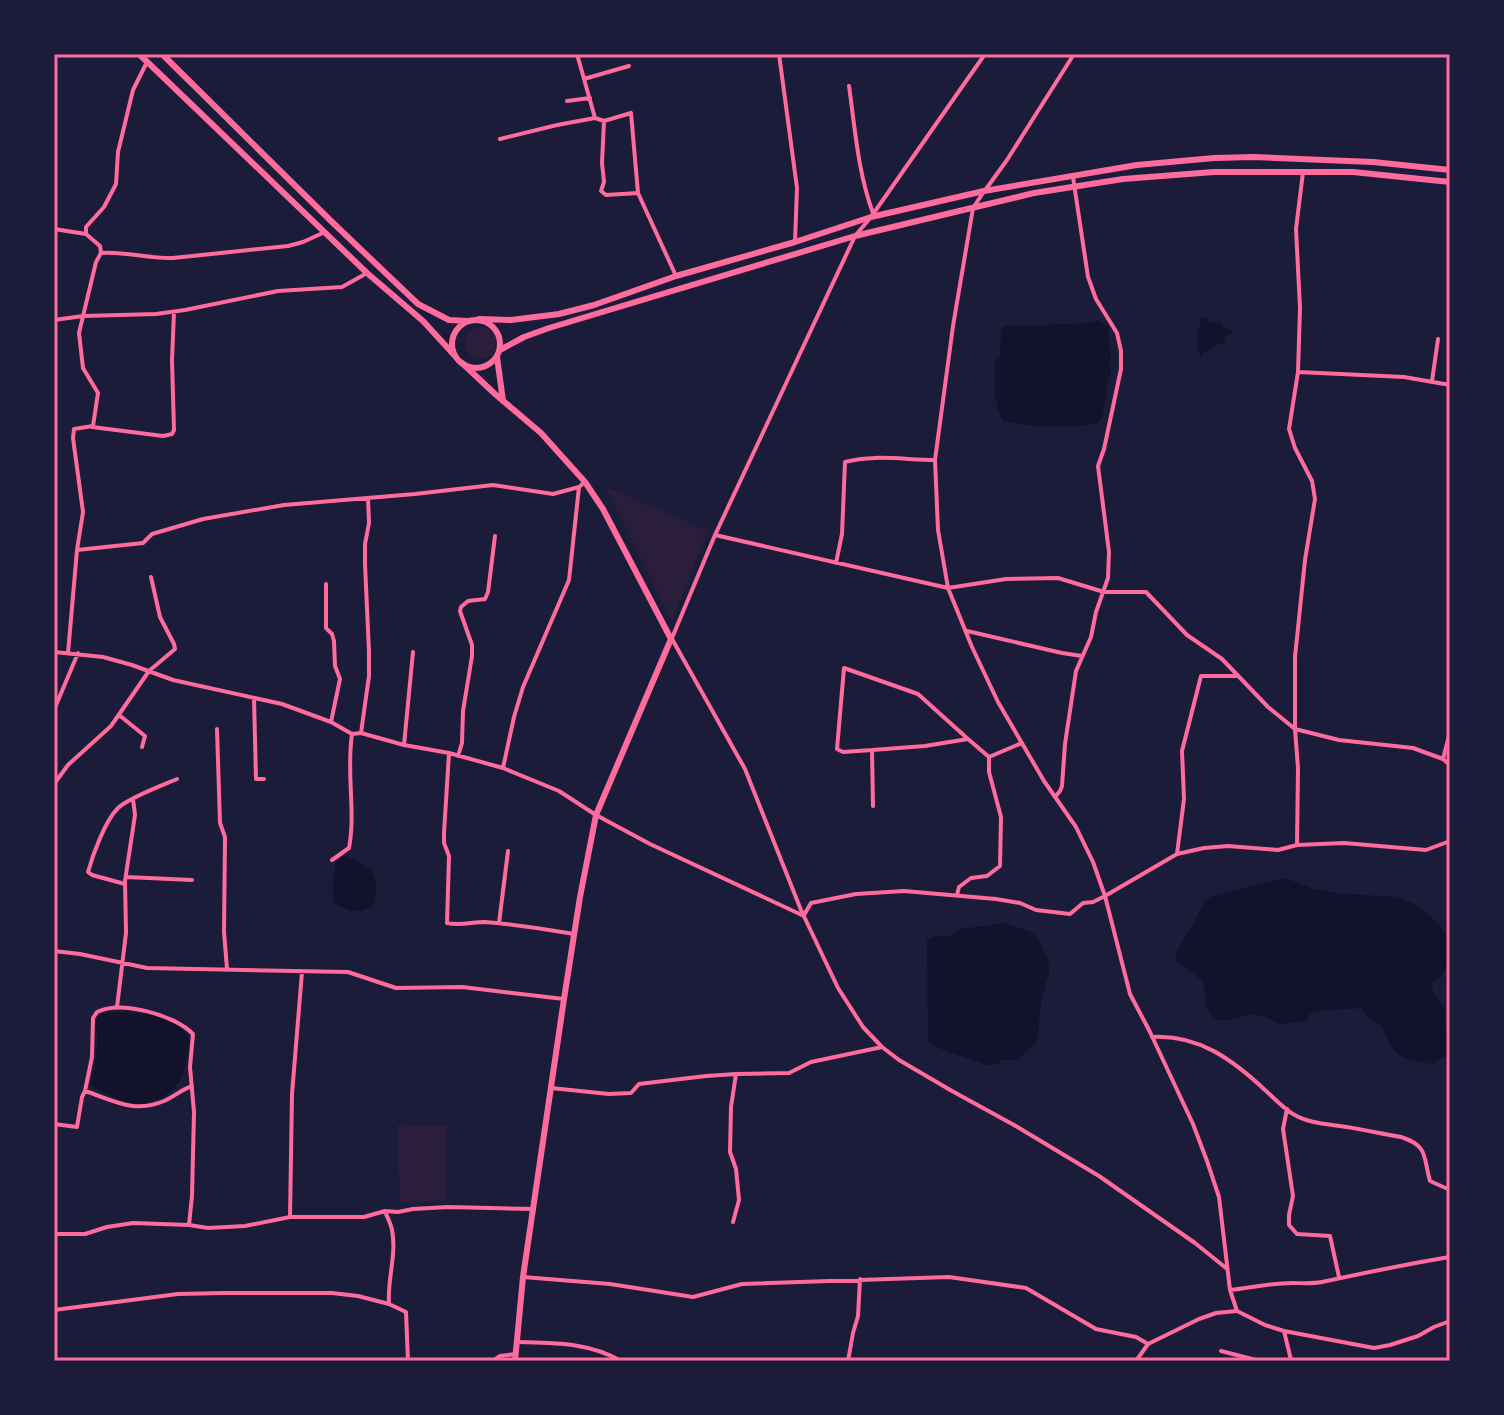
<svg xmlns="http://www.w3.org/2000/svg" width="1504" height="1415" font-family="'DejaVu Sans',sans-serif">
  <rect width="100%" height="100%" fill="#1b1b3a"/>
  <path fill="#2a1e3b" d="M465 343a16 16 0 1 1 32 0a16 16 0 1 1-32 0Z
    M606,487L708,531L672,622Z
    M397,1125L447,1126L446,1201L400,1203Z"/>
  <path fill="#12122b" d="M1201,318H1208V321L1218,324L1220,321L1224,328L1231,329L1233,333L1225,336V341L1223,344H1217L1212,350L1204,352L1201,358L1196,346Z
    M1099,321L1109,327V342L1111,353L1109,363L1111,373L1108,380L1103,414L1099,422C1071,431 1031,426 1003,421C993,405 995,380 995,362L1000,357L1001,331L1005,326C1036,324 1068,326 1099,321Z
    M344,856C373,867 378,869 375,902L372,906L362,911H350L333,903V892L332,888L336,861Z
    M1285,878L1314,889L1336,893L1394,897L1415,904L1438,923L1450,940V956L1442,976L1433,981L1432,991L1445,1009V1028L1450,1036V1058L1443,1057L1432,1064C1394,1055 1396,1060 1381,1024C1370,1024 1368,1016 1362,1008L1318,1011L1311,1013L1306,1021L1279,1024C1272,1019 1263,1015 1255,1015C1242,1014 1224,1026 1212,1016C1203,1008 1206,997 1204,987C1202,977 1185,968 1177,962L1175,955L1205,902L1210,897Z
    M1005,923L1033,933L1038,938L1048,959L1049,973L1041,1003L1037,1042L1018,1059L1003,1060L996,1064L986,1065L931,1045L928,1040L927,939L935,936H950L961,929Z
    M112,1012C137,1013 171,1012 187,1035C191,1041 189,1047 188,1053C183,1077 180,1092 154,1100C149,1102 142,1105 136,1104C125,1103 102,1091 90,1086L94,1070L98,1041L96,1023L99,1014Z"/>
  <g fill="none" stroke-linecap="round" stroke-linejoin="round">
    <path stroke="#ff6b9d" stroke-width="4" d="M577,54L595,118
      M779,54L797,188L795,242
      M584,79L629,66
      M849,86C855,128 858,173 873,213
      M567,101L590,98
      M604,121L602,163L604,182L601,191L606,195L638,193
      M500,139L557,125L595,118L604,121L631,113L638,193L676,276
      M983,193L973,208L953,326L935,460L938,530L948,588L972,647L998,702L1044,781L1076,827L1093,862L1105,896L1130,994L1150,1032L1193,1124L1207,1161L1219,1197L1230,1290L1237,1311L1265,1325L1284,1331L1374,1348L1390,1345L1418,1336L1434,1327L1450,1321
      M54,229L86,234
      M101,253C125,251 148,259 173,258L288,246L303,242L325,232
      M54,320L83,316L156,314L185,310L278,291L342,287L367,273
      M1298,372L1300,308L1296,229L1303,172
      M1432,381L1438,339
      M92,427L163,436L172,434L174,430L172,360L174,312
      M715,535L948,588L1006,579L1058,578L1104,592H1146L1187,635L1222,659L1268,707L1295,729L1339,740L1413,748L1443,759L1450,765
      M77,550L143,543L152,534L203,519L284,505L415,494L493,485L553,494L579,487L585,482
      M836,563L842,534L845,462C873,454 906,460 935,460
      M326,584V628L332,634L334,641L335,666L340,679L331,722
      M967,631L1062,653L1082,656
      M672,639L745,769L801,910L838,988L863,1027L882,1047L899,1060L952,1091L1014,1125L1099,1176L1195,1243L1226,1268
      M54,652L103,657L132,665L173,680L282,704L331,722L352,734L361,733L404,745L449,753L503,768L559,791L596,815
      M68,653L77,550L83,512L73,438L74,429L93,426L98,393L83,368L79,333L96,262L101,253L100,246L86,234V227L104,207L116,184L118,152L133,90L147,62
      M254,698L256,779H264
      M54,710L78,653
      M119,715L145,736L142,747
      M217,729L220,823L225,837L224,932L227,969
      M361,733L369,676V652L365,564V544L369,523L368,498
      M404,745L413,652
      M872,750L843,752L837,749L844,668L918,694L968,739
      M449,753L444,833V843L449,856L447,923C460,926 472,922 485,922C515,924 544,929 574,934
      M458,756L462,743L463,711L472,656V645L460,611L461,607L468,601L485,599L488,592L495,536
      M1443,759L1450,732
      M503,768L514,717L523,687L569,580L579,487
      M54,784L68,765L111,726L149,671L175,649L174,644L160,617L151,577
      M1055,797L1060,791L1062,786L1065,744L1076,671L1091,637L1096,612L1108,578L1109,552L1098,466L1104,449L1121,369V351L1117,333L1096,299L1088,277L1073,177
      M873,806L872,750L925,746L968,739L989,757L1022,743
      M1297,845L1298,768L1295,729V657L1305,560L1315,499L1312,481L1295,448L1289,429L1298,372L1404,377L1450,385
      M1177,854L1184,799L1182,751L1201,676H1236
      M332,860L349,848C356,811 346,772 352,734
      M126,877L192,880
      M125,884L92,875L88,872C93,854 105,821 118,808C128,798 163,785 177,779
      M957,895L959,887L971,878L987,876L1000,866L1001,817L989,772V757
      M804,915L811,903L856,894L904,891L996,899L1020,903L1036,910L1070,914L1083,903L1093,902L1105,896L1177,854L1204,848L1228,846L1278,850L1297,845L1344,843L1426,850L1450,841
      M499,923L508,851
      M54,951L80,954L147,968L348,972L396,988L462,987L564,999
      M117,1007L126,933L125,881L135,815L133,799
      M1152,1037C1198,1034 1233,1060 1265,1090C1274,1098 1283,1108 1293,1114C1309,1124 1329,1124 1347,1127C1365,1130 1383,1134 1401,1137C1429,1146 1423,1157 1430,1181L1450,1190
      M736,1074L789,1073L811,1062L882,1047
      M551,1088L609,1094L631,1093L639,1084L706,1076L736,1074L731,1107L730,1152L736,1169L739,1200L733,1222
      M1287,1109L1283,1129L1293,1196L1289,1215V1225L1297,1234L1330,1236L1339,1277
      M54,1124L77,1127L82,1097L85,1091
      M385,1211C387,1217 391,1224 392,1230C397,1254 387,1280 389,1304L406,1312L408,1361
      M290,1217L292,1094L302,972
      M189,1225L192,1196L194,1112L190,1067L193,1034C175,1015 121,1000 97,1012L93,1018L92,1057L85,1091C113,1100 134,1114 164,1101C174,1097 182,1089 192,1086
      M54,1234H85L107,1227L133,1223L189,1225L208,1228L245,1226L290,1217H364L385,1211L398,1212L413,1209L448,1207L534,1209
      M523,1277L610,1284L693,1297L742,1284L949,1277L1026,1288L1096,1329L1136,1337L1148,1344
      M1230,1290C1250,1288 1271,1283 1292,1283C1302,1283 1312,1284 1322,1282C1364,1273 1407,1264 1450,1257
      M54,1310L178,1294L224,1293H332L358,1296L389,1304
      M1284,1331L1291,1360
      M517,1342C553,1343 589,1342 621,1361
      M1221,1351L1256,1360L1293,1361
      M493,1361L500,1356L515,1354
      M848,1361L853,1333L858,1316L860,1279"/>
    <path stroke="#ff6b9d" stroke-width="4" d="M986,189L1007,160L1074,54
      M672,638L715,535L855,236L871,217L985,54
      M596,815L650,844L804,916
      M1136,1361L1148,1344L1199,1319L1216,1313L1237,1311"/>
    <path stroke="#ff6b9d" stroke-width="6" d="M497,357L503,401
      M462,363L495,394L541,433L585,482L603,509L671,639L596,815L580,897L564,999L523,1277L515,1361"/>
    <path stroke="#ff6b9d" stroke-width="6" d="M139,54L367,273L423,321L456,357
      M162,54L331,221L418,304L449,320L468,321
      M479,319L511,320L559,314L594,305L676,276L795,242L871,217L984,191L1137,165L1214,158L1254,157L1373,162L1450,170
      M452 344a24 24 0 1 1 48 0a24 24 0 1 1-48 0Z
      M500,350L524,337L549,328L855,236L1034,193L1123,179L1214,172H1353L1450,182"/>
  </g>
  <rect width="1504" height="1415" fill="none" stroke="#1b1b3a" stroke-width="112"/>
  <rect x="56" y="56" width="1392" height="1303" fill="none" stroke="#ff6b9d" stroke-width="3"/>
</svg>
